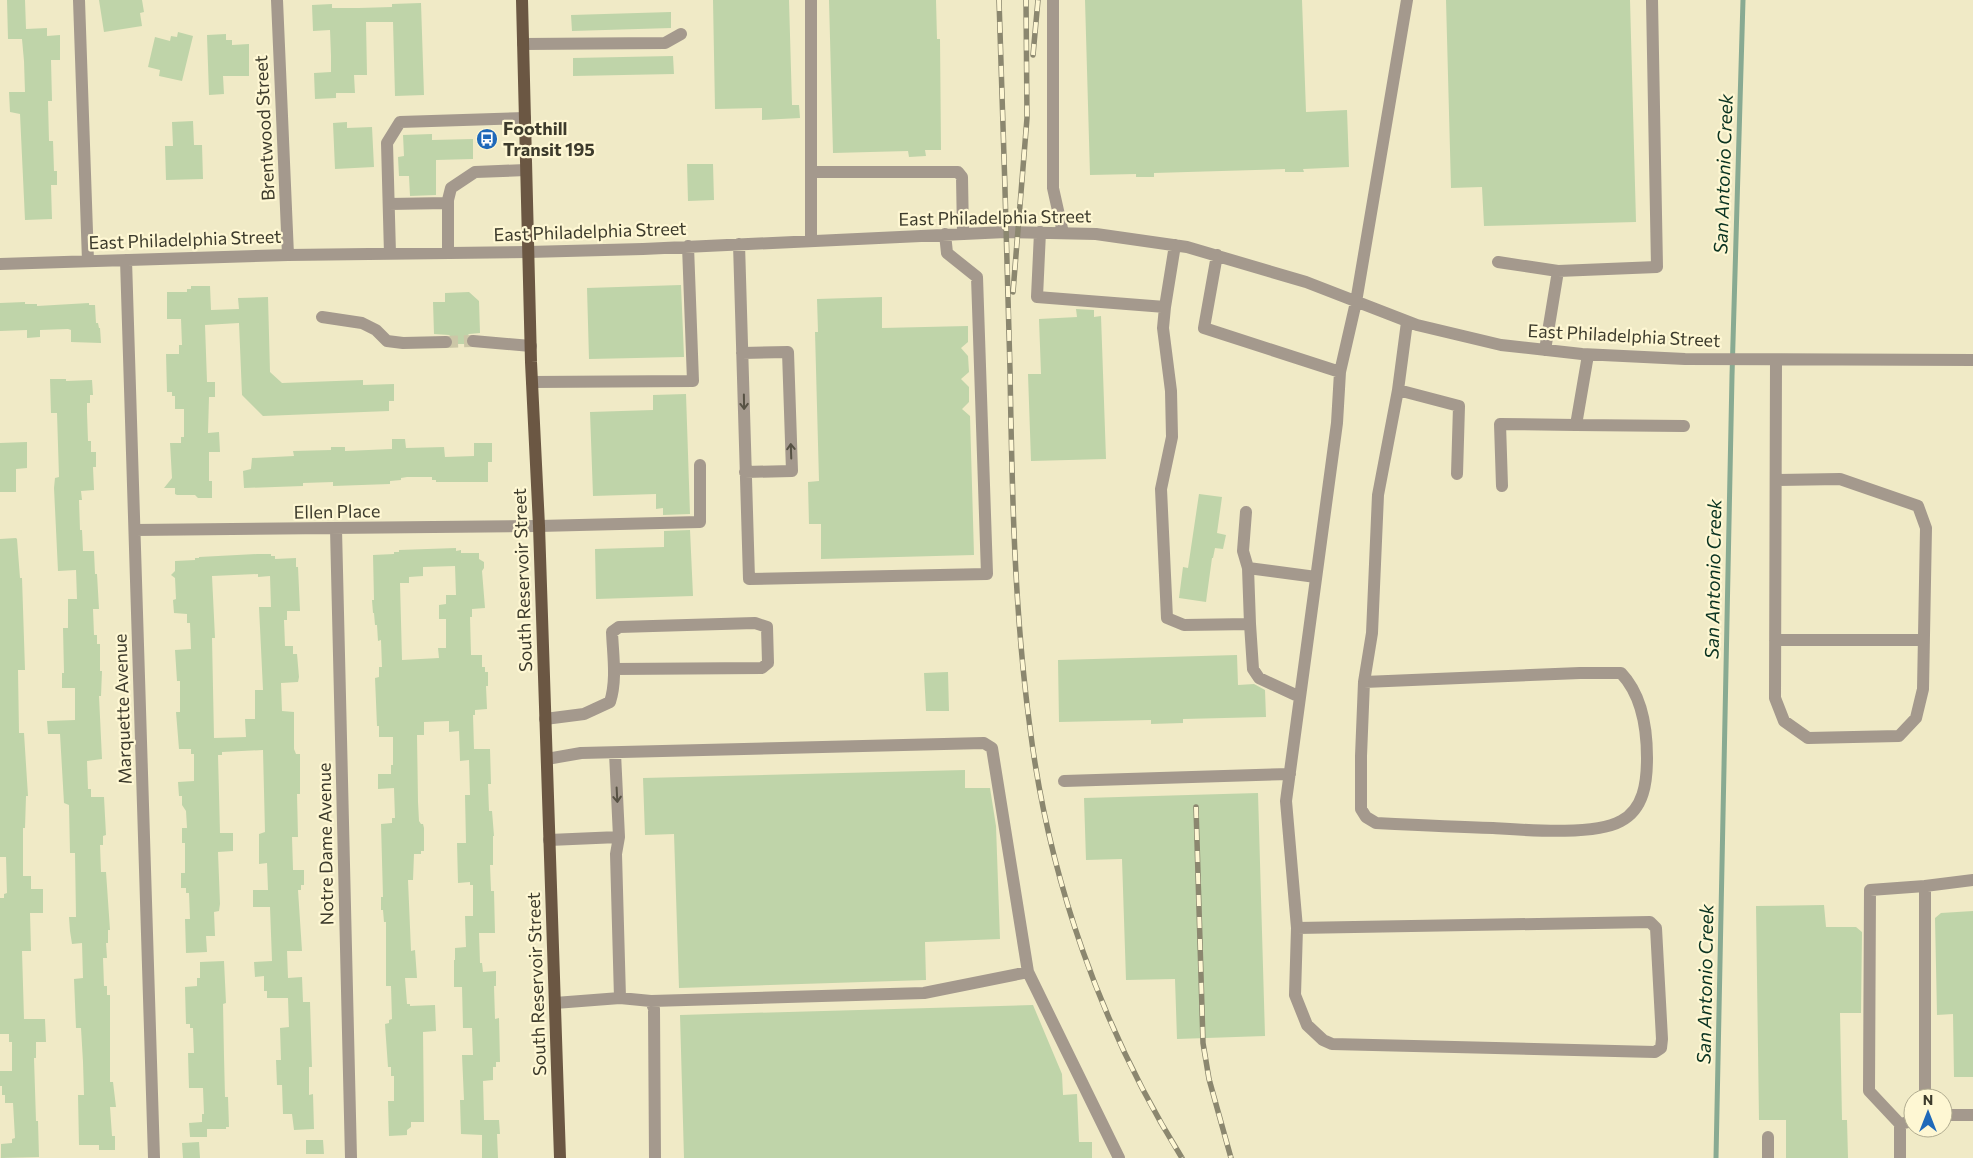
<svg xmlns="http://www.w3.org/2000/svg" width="1973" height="1158" font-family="Commissioner,sans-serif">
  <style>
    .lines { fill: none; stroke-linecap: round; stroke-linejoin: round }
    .stream { stroke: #88aa92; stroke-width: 5 }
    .building { fill: #bfd4a9; fill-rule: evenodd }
    .minor-tunnel { stroke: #ccc7a7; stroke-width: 12; stroke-dasharray: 12 6; stroke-linecap: butt }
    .minor { stroke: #a4998d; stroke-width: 12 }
    .major { stroke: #6b5743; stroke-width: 12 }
    .rail-casing { stroke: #8b876f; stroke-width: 5.5 }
    .rail { stroke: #fef7d3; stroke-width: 4; stroke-dasharray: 11; stroke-linecap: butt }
    .oneway { stroke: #575244 }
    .labels { text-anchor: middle; stroke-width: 4.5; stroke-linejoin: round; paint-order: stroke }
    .street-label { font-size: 18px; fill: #3d3b2c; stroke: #fef7d3 }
    .poi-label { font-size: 18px; font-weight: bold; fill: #3d3b2c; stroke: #fef7d3; text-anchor: start }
    .water-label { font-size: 19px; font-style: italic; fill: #0a3321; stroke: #fef7d3 }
  </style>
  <rect width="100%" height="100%" fill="#f0eac6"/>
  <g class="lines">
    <!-- stream -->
    <path class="stream" d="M1716 1158 1732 376 1743 0"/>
  </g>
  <!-- building -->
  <path class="building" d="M7 0H25L26 29 47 28V36L60 35V60H51L52 101H48L49 141H53L54 171H57V185H51L52 219 25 220 20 114 10 112 9 92H25L24 61 22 39H8Z
    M99 0H142L144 12 140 13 142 26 104 32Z
    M713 0H789L792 105H799L800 118 762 120V108L715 109Z
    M829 0H936L937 39H940L941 150H925L926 156 909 157 908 151 833 153Z
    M1085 0H1302L1306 112 1347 110 1349 167 1303 169 1304 172H1285V169L1154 173V177H1136V174L1090 175Z
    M1446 0H1630L1636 222 1484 226 1482 187 1451 188Z
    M421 3 424 95 395 96 393 22H366L367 75H354L355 93H336V98L315 99 314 73 331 72V56L330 30 313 31 312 5 332 4V8H359L392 7V4Z
    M671 12V28L572 31 571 15Z
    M178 32 193 36 182 81 159 76 160 70 148 67 155 37 170 41 171 36 177 37Z
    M226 34V40H232V45L249 44V76H223L224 94 209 95 207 35Z
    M673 56 674 74 573 76V58Z
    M193 121 194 145H202L203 179 166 180 165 146H173L172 122Z
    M347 122V128L372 127 374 167 335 169 333 123Z
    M432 134V140L473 139V159L436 160V195L410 196 409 176H399L398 157 404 156 403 135Z
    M687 164H713L714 200 688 201Z
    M681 285 684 357 589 359 587 288Z
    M191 286H210L211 310 239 309 238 298 268 297 270 372 282 383 363 380V385L394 384V401H389V411L263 416 242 395 239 323 205 325 207 382H215V397H209L208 433 219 432 220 452H209V481H212V498H198L195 495H177L175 494V488H164L172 478 170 443H181V437H184V409H175V396H172V392H167L166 354H179V345H182L181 319H167V292H187V289H191Z
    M469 292 479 301 480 333 469 334 466 337 465 344H454L453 338 449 335 434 334 433 302H445V293Z
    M882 297V328L968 326V342L961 348 968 356 969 372 961 379 969 387V402L962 409 970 416 974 555 821 559V524H809L808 482 819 481 815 332H818L817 299Z
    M25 302V304H37V306L89 303V305H95L96 323H98L99 328H100L101 343 71 342V330L68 329 40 330V337L27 338V330L0 331V303Z
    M1076 309 1094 310V317L1101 316 1106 459 1031 461 1028 374H1041L1039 319 1077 317Z
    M50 379H66V381L92 380 93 395H90V403H87V412L88 441H91V452H96V467H93L94 490 81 491 82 500H79L80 530H82L83 551H94L95 574H97L99 609H93L94 635H97V644H100V671H102L101 696H99L102 759 87 761 88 789H91V797H104L106 835 103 836V845H100L101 872H106L110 930H108V943H106L107 958H103L104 986H107V995H110V1082H113L116 1107H110L112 1136H115V1150H99V1145H79L78 1095H84L83 1062 81 1028H76L74 979 83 978 82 943 72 944 70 931 69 917H76L75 853H70L69 805 64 803 60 734H48L47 721 75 720V688H62V673H64L63 628H68V599H77L76 570 58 571 54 488 55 478 59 477 57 413H51Z
    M686 394 690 514 663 515V508L656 509V494L593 496 590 412 653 410V395Z
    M392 439H405L406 448 444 447 445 457 474 456V443H492V462H488V482H436V480H432V477H407L401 478V480L390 481V484L333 486V482L303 483V486L244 488 243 471 251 469 252 458 294 456 293 451 331 450V447H345V451L392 449Z
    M27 442V468L16 469V492H0V443Z
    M1199 494 1222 497 1217 533 1226 535 1223 549 1215 548 1213 558H1212L1206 602 1179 598 1183 567 1188 568Z
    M690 530 693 596 596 599 595 549 664 547V531Z
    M16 538 17 539 20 578H22L25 670H18L19 733H24L28 796H26L25 828H23V876H31V889H43V913H30L31 951H22L24 1019H45L46 1042H36V1058H34L36 1121H38L39 1157 1 1158V1144L12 1143V1139L15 1138 13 1103H5V1095H2V1086H0V1071H12V1042H9V1034H0V898H4V894L7 893 6 857H0V539Z
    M456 548V551L461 550V553H479V559L484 562V568L482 571 485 608 472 609V617H470L471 655H482V667H485V672H488V686H486L487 709 475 710V715H473L474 749H490L491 784H488L489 811H492L494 836H493V865H490L491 891H494L495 933H479L480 963H482L483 972 496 971V986H494L495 1019 499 1018 500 1062H496V1067H493V1080L483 1081 484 1120H499L500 1134H497L498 1158H482V1135L461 1134 460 1100H464L462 1055H473L472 1028H463L462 987H454V960H455V948L466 947 465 916H473V885H470V882L458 883 457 843H466L465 795H470L469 760 460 761 459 731 449 732V721L424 722V735H417L418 802 419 821 421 824H423L424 828V851H421V854H414L413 880H408L411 951 415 950 417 978H405L407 1004H410V1006L435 1005 436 1031 423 1032 424 1122H411V1127L407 1130V1135L389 1136 388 1101H394V1076H391V1067H388L386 1039 385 1024 389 1023V1020L392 1019 391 986H386V922H384L383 910H381V897H383L381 824 392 823V818H395L394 788 378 789V774H391V765H393V737H379V726H377L375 678 379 677V667H382L381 640 378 641 377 625H375L374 613H373L372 600H374L373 555 394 554V552H399V550ZM455 566 456 595H446V604L439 605V619H446V648H438L439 658 402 660 400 583H409V577L423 576V567Z
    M257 554H271V556H275V559L296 558V567H298L300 611H287V620H284L285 646H293V654H297L299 677 298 682 281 683 282 711 294 712V749L296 754H300V794H297L298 837H292L293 870H304V885H301V890H298L302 951H287L288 978 302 977 303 1002H310L312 1067H309V1095L313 1094 314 1129 294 1130 292 1114H283L282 1085H277L276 1060H281L280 1028 289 1027 288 998H267V991H264V976L255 977 254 962 272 961 270 907H253V890H268L267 863 259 864V834L265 832 263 750 222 752V755H218L220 833H233V851L218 852 220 904 219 911 214 912 215 936H206L207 952 186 953 185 919H190L189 893H186V888H181V873H185V843H182V828H187L186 811 182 805V796H179L178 782 194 781V754H191V749H179L176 712H180V681H177L175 650 191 649 190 623H187V614L174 613 173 600 176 599 175 578 171 575 175 571V561L195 560V558H199V557ZM258 574V577L270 576 271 607H259L263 690H255V719H245L246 737 214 738 212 638H215L212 576Z
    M1237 655 1238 685 1254 684 1265 690 1266 717 1183 719V723L1151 724V720L1059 722 1058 660Z
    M948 672 949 711H926L924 673Z
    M965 770V788H990L996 826 1000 939 925 942 926 980 679 988 674 834 645 835 643 778Z
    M1258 793 1265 1036 1177 1039 1175 979 1126 980 1122 859 1086 860 1084 798Z
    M1824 905 1826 927H1856L1862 932 1861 1013H1840L1842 1120H1847L1848 1158H1786V1120H1759L1756 906Z
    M1973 911V1077H1954L1953 1014 1937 1015 1935 918 1941 913Z
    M224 961 226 1003 223 1004 224 1056 225 1097H228L229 1127H226V1129H207V1137H190L189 1123 202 1122V1114H204L203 1088H189L188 1053H194L193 1028H190V1024H186L185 987 197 986V978H200V962Z
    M1033 1005 1062 1074 1063 1095 1077 1094 1079 1142H1092V1158H684L680 1015Z
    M306 1140H323L324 1154H306Z
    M199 1142 200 1158H183L182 1143Z"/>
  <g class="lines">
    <!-- minor-tunnel -->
    <path class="minor-tunnel" d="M446 342 473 341"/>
    <!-- minor -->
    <path class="minor" d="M79 0 88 261
      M277 0 288 255
      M1053 0V188L1063 233
      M523 44 665 43 681 34
      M811 172H958L962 177 963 234
      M389 204 448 203
      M1040 232 1037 297 1165 307 1175 245
      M811 240V0
      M739 244 749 579 987 574 977 277 947 253 945 234
      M448 253V200L451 188 475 172 526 170
      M390 254 387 143 400 122 525 118
      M1217 255 1204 328 1340 372 1337 423 1286 801 1297 928 1295 995 1307 1025 1323 1040 1332 1044 1655 1052 1661 1048 1662 1039 1656 928 1650 922 1297 928
      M126 260 154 1158
      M1498 262 1558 271
      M0 264 288 255 528 252 643 249 1006 232 1096 234 1187 247 1306 282 1417 325 1501 345 1582 354 1685 359 1973 360
      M1165 307 1163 328 1171 391 1172 437 1161 489 1167 618 1184 625 1250 624 1248 568 1243 551 1246 512
      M322 317 362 323 376 330 387 341 403 343 446 342
      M473 341 531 346
      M1545 350 1558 271 1657 267 1652 0
      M742 353 788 352 792 471 745 472
      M1340 372 1356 302 1407 0
      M532 382 693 381 688 246
      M1398 390 1459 406 1457 474
      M1576 425 1684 426
      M1776 480 1840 479 1918 506 1926 528 1923 689 1916 718 1899 736 1808 738 1784 721 1775 698 1776 360
      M1502 486 1500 424 1576 425 1588 355
      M336 529 351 1158
      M135 530 539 526 700 522V465
      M1248 568 1316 577
      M1250 624 1253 669 1259 678 1300 697
      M1775 640H1924
      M1364 682 1580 673H1621C1642 695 1647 730 1647 758 1647 782 1644 809 1621 821 1594 836 1525 830 1493 828 1454 827 1415 825 1376 823L1366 817 1361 809V756L1364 682 1372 633 1378 495 1398 390 1407 322
      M545 719 584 714 610 702C617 680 613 656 612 632L619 627 755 623 767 627 768 663 762 668 614 669
      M615 753 619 837 616 854 620 998
      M547 759 581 753 984 743 992 748 1028 972 1119 1158
      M1064 781 1290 774
      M549 840 619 837
      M1925 886 1973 880
      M651 1001 924 993 1028 972
      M555 1003 620 998 651 1001 654 1009 655 1158
      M1943 1115H1973
      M1900 1124 1869 1091 1870 890 1925 886V1098
      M1900 1124V1158
      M1900 1124 1913 1121
      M1768 1158V1137"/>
    <!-- major -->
    <path class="major" d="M522 0 531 362 539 526 560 1158"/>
    <!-- rail casing -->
    <g class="rail-casing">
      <path id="rail" d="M999 0C1003 123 1007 247 1010 370 1012 489 1014 610 1030 728 1049 879 1101 1028 1182 1158
        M1033 55 1038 0
        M1013 292 1027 118 1026 0
        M1196 807 1203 1043 1209 1079 1231 1158"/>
    </g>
    <!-- rail -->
    <use href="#rail" class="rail"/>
  </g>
  <!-- one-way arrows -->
  <defs><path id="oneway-shaft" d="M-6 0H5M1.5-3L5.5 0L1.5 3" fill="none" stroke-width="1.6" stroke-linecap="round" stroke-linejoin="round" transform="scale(1.25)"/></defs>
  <g class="oneway">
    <use href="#oneway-shaft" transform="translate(744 402) rotate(89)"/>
    <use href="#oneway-shaft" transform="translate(791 451) rotate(-92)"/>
    <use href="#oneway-shaft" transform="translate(617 795) rotate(87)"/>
  </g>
  <!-- icons -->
  <defs>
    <g id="bus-disc" transform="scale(1.125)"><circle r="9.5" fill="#1f69b9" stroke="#fef7d3"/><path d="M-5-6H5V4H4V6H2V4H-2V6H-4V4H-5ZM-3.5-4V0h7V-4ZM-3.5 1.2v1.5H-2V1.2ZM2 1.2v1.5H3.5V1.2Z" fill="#fff"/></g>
  </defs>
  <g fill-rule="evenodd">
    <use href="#bus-disc" x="487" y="139"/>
  </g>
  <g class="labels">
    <!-- street labels -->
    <g class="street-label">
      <text transform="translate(265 128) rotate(-93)" y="6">Brentwood Street</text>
      <text transform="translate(995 218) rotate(-1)" y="6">East Philadelphia Street</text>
      <text transform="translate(590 232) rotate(-2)" y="6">East Philadelphia Street</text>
      <text transform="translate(185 240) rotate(-2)" y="6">East Philadelphia Street</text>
      <text transform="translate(1624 336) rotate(3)" y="6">East Philadelphia Street</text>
      <text transform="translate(337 512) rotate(-1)" y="6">Ellen Place</text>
      <text transform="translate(523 580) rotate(-92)" y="6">South Reservoir Street</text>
      <text transform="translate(123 709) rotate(-92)" y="6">Marquette Avenue</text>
      <text transform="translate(326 844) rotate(-91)" y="6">Notre Dame Avenue</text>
      <text transform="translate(537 984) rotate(-92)" y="6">South Reservoir Street</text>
    </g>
    <!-- poi labels -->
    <g class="poi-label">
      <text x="503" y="135">Foothill<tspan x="503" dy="21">Transit 195</tspan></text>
    </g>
    <!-- water labels -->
    <g class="water-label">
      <text transform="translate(1723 174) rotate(-88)" y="7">San Antonio Creek</text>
      <text transform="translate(1713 579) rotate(-89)" y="7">San Antonio Creek</text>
      <text transform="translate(1705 984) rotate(-89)" y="7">San Antonio Creek</text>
    </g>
  </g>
  <!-- north arrow -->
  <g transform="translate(1928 1113)"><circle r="24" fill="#fef7d3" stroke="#b1ac90"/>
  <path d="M0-4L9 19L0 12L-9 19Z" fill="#1f69b9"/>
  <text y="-8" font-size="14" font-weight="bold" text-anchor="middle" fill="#3d3b2c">N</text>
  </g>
</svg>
